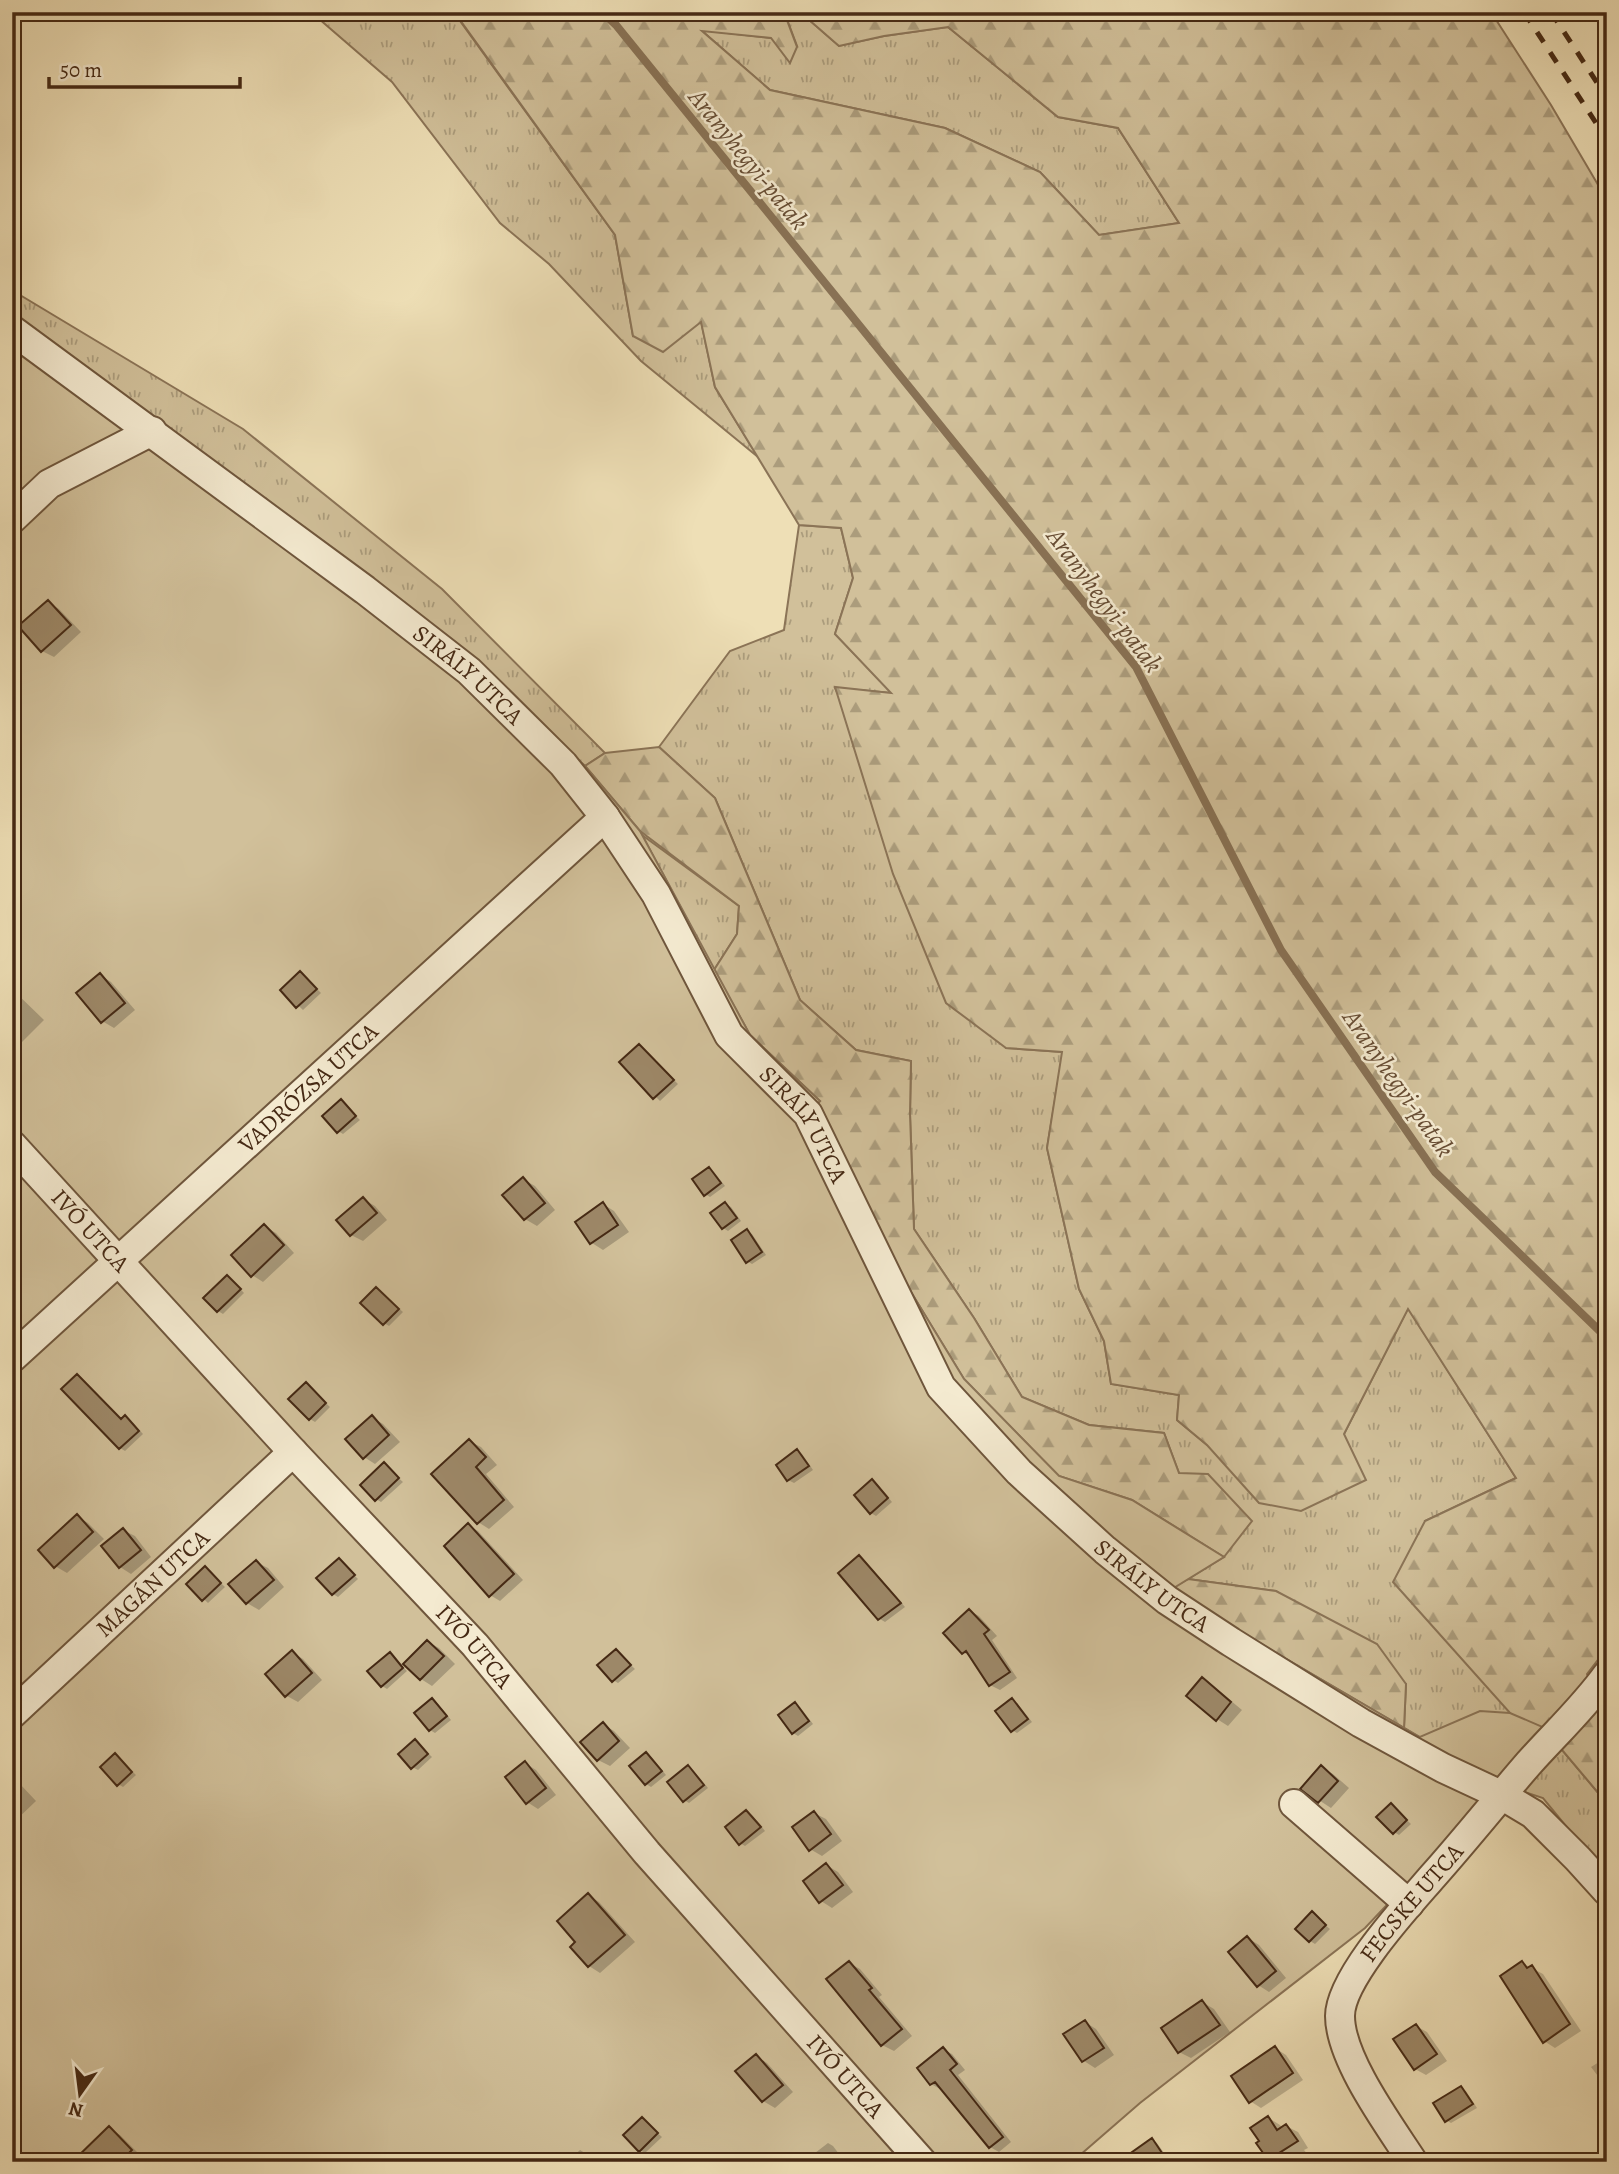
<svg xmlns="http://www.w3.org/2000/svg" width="1619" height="2174" font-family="Alegreya,serif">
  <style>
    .grass { fill: url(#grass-tufts); stroke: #8b7457; stroke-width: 2 }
    .forest { fill: url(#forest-firs); stroke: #8b7457; stroke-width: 2 }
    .garden { fill: #d1c09a; stroke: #8b7457; stroke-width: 2 }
    .shadow { fill: #0003 }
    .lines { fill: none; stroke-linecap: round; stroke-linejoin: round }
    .stream { stroke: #887154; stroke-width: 8 }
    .building { fill: #9d8868; stroke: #452914; stroke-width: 2 }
    .minor-casing { stroke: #6f563c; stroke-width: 32 }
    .minor { stroke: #f4ead0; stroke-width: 28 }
    .rail { stroke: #452914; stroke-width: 5; stroke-dasharray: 12 12; stroke-linecap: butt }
    .labels { text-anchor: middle; stroke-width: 5; stroke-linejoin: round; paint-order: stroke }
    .street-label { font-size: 24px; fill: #452914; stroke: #f4ead0 }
    .water-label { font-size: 26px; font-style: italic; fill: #674d34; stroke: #f4ead0 }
  </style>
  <defs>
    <pattern id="grass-tufts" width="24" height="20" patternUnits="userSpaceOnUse" patternTransform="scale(1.75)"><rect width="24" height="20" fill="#d1c09a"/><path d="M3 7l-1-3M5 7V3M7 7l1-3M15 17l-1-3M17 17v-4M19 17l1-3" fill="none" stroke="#ab9c7c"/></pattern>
    <pattern id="forest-firs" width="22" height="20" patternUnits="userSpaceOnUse" patternTransform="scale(1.75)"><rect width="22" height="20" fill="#d1c09a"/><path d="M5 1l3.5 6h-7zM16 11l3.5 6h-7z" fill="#ab9c7c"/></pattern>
  </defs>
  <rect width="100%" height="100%" fill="#eedfb6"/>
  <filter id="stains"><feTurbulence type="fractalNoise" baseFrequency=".00286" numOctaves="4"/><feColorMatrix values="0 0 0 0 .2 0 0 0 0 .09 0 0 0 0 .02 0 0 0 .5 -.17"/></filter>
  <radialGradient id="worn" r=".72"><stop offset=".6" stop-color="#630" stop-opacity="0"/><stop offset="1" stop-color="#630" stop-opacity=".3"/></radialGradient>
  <!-- grass -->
  <path class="grass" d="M311 12H458L455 14 615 235 633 336 701 321 715 387 758 457 641 361 549 264 500 223 392 82Z
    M800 12 839 46 884 36 948 27 1058 117 1118 128 1179 223 1099 235 1040 172 945 128 770 90 701 30 771 38 797 46 785 14Z
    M12 288 20 295 243 429 442 589 605 753 585 766 419 617 12 314Z
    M799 525 841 528 853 578 835 634 892 693 835 688 1006 1048 1063 1052 1047 1148 1079 1289 1104 1341 1111 1384 1179 1395 1177 1420 1207 1445 1344 1434 1408 1308 1516 1478 1425 1521 1531 1729 1563 1751 1600 1795 1607 1832V1876L1543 1798 1497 1783 1404 1728 1406 1684 1276 1591 1188 1579 1224 1557 1179 1473 1164 1433 1089 1425 1022 1397 974 1318 914 1229 910 1114 911 1061 856 1050 800 1000 715 798 659 747 730 651 784 630Z
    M642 835 739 906 737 934 714 970Z"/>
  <!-- forest -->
  <path class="forest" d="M458 12H533L548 20 549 12H795L785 15 797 47 790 63 771 38 702 31 770 90 945 128 1040 172 1099 235 1179 223 1118 128 1058 117 948 27 884 36 839 46 800 12H1491L1551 105 1607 200V1648L1587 1674 1607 1711V1832L1600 1795 1563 1751 1510 1713 1393 1582 1425 1521 1516 1478 1408 1309 1344 1434 1366 1480 1301 1511 1259 1503 1207 1445 1177 1420 1179 1395 1111 1384 1104 1341 1079 1289 1047 1148 1062 1052 1006 1048 946 1003 893 874 835 687 891 693 835 634 853 578 841 528 799 525 715 387 701 322 663 352 633 336 615 235 455 13Z
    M659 747 715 798 800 1000 856 1050 911 1061 910 1114 914 1229 974 1318 1022 1397 1089 1425 1164 1433 1179 1473 1208 1474 1252 1521 1224 1557 1132 1500 1059 1476 964 1379 892 1261 808 1114 820 1101 750 1035 714 970 737 934 739 906 640 831 585 766 605 753Z
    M1188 1579 1276 1591 1377 1644 1406 1684 1404 1728 1169 1590Z"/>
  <!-- garden -->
  <path class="garden" d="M12 314 419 617 585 766 640 831 750 1035 820 1101 808 1114 892 1261 964 1379 1059 1476 1132 1500 1224 1557 1169 1591 1420 1737 1480 1711 1510 1713 1552 1731 1365 1928 1140 2103 1072 2162H12Z"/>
  <!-- shadow -->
  <path class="shadow" d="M48 602 59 609 81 632 54 657 42 651Z
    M301 973 321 993 303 1010 282 990Z
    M100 975 111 982 135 1010 114 1028 102 1021Z
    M12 989 44 1020 21 1043 12 1037Z
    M639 1046 678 1084 660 1101 622 1063Z
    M341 1102 360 1120 343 1134 338 1131Z
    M709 1169 714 1172 725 1186 710 1197 705 1194Z
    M523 1179 535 1186 555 1210 537 1226 525 1219Z
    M363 1199 375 1206 387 1220 363 1241 351 1235Z
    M603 1204 614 1211 629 1232 603 1250 592 1243 577 1222Z
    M726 1204 731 1207 741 1221 728 1231 723 1228Z
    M264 1226 276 1233 294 1253 263 1282 252 1275Z
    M747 1231 752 1234 766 1255 752 1264 747 1261Z
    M232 1280 244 1293 223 1314 218 1311Z
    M376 1289 403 1312 389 1326 384 1323Z
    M82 1380 122 1420 125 1418 130 1420 143 1434 125 1451 120 1448Z
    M306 1384 330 1407 315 1422 310 1419Z
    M372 1417 383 1424 400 1442 375 1464 364 1457Z
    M469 1441 481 1447 497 1465 486 1474 514 1507 489 1529 478 1522Z
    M797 1452 802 1454 813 1470 794 1483 788 1480Z
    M384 1465 403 1482 381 1502 376 1499Z
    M872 1481 877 1484 892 1502 876 1516 871 1513Z
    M77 1516 88 1523 104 1539 67 1573 55 1566Z
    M468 1525 478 1531 523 1580 500 1601 490 1595Z
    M123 1530 135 1536 151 1557 131 1574 120 1567Z
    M859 1557 864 1560 905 1607 885 1622 880 1619 840 1574Z
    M339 1560 358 1579 338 1597 333 1594Z
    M256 1562 268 1568 284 1587 259 1610 247 1603 231 1584Z
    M205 1568 225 1587 208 1603 188 1584Z
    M970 1611 979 1616 997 1636 992 1640 1017 1678 1000 1690 990 1685 973 1658 963 1652Z
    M428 1642 439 1648 455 1664 432 1686 421 1679Z
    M616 1651 635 1669 618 1683 613 1680Z
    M292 1652 303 1659 322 1680 298 1702 287 1696Z
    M390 1654 407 1671 387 1689 382 1686Z
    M1202 1679 1213 1686 1242 1710 1228 1726 1217 1719Z
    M432 1700 437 1703 451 1720 435 1733 430 1730Z
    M1012 1700 1017 1703 1032 1722 1017 1733 1012 1730Z
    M795 1704 800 1707 813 1724 798 1736 793 1733Z
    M603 1724 614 1731 630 1748 610 1766 598 1760Z
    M415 1741 432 1757 418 1770 412 1767Z
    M646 1754 651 1757 666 1775 651 1787 646 1784Z
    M115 1755 136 1775 123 1787 118 1784Z
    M525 1763 536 1770 556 1795 538 1809 527 1802Z
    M688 1767 693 1770 708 1788 689 1803 684 1800Z
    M1321 1767 1333 1774 1349 1788 1331 1808 1302 1789Z
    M12 1780 20 1784 36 1801 12 1824Z
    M1391 1805 1411 1824 1399 1835 1394 1832Z
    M747 1812 752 1815 765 1831 745 1846 740 1843Z
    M814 1813 826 1819 842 1841 822 1856 810 1849Z
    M826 1865 838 1872 853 1892 832 1908 821 1901Z
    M588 1895 599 1902 635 1942 600 1973 589 1966Z
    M1312 1914 1330 1929 1315 1944 1310 1941Z
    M1248 1938 1259 1945 1286 1978 1269 1992 1258 1985Z
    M849 1963 860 1969 882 1995 879 1997 912 2036 894 2051 882 2045Z
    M1522 1963 1543 1974 1581 2031 1555 2048 1544 2041Z
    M1202 2002 1214 2009 1230 2032 1191 2058 1179 2052Z
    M1085 2022 1096 2029 1114 2055 1095 2068 1084 2061 1066 2034Z
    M1416 2026 1427 2032 1447 2061 1426 2075 1415 2069Z
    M1275 2048 1286 2055 1303 2080 1261 2108 1250 2101Z
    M943 2049 952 2054 965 2070 958 2075 1011 2142 999 2152 990 2147 942 2088 940 2089 931 2084Z
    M756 2056 767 2063 793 2092 775 2108 763 2101 738 2071Z
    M1607 2057V2088L1591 2067Z
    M1461 2088 1466 2091 1477 2108 1451 2123 1446 2120Z
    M1269 2118 1280 2125 1282 2128 1286 2126 1298 2132 1308 2148 1304 2150 1314 2162H1271L1259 2143Z
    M642 2119 662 2137 645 2153 640 2150Z
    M1607 2127V2146L1598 2133Z
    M109 2128 120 2135 142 2157 138 2162H76Z
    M1152 2140 1157 2143 1169 2160 1167 2162Z
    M828 2143 833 2146 845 2162H821L815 2153Z
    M580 2150 588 2155 594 2162H567Z"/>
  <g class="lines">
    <!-- stream -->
    <path class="stream" d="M602 12 616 25 1136 667 1281 950 1435 1172 1607 1338"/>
  </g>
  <!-- building -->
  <path class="building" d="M48 600 71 625 41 652 18 626Z
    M300 971 317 989 296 1008 280 990Z
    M100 973 125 1003 101 1023 76 993Z
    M639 1044 674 1080 653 1099 619 1062Z
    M341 1099 356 1116 337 1133 322 1116Z
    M709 1167 721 1183 704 1196 692 1179Z
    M523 1177 545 1203 524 1220 502 1195Z
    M363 1197 377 1213 350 1236 336 1220Z
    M603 1202 618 1225 590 1244 575 1222Z
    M725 1202 737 1218 722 1229 710 1213Z
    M264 1224 284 1245 251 1277 231 1255Z
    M747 1229 762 1252 746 1263 731 1240Z
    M227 1275 241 1289 217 1312 203 1298Z
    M376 1287 399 1309 383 1325 360 1303Z
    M77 1374 121 1419 125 1415 139 1431 119 1449 61 1389Z
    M306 1382 326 1403 309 1420 288 1399Z
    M372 1415 389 1435 363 1459 345 1439Z
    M469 1439 486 1457 476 1467 504 1500 477 1524 431 1474Z
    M797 1449 809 1466 787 1481 776 1465Z
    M384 1462 399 1478 375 1501 360 1485Z
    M872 1479 888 1498 870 1514 854 1495Z
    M77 1514 93 1532 54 1568 38 1550Z
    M468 1523 514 1574 489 1597 444 1546Z
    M123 1528 141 1550 119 1568 101 1546Z
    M859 1555 901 1603 878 1620 838 1573Z
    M339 1558 355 1575 332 1595 316 1578Z
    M256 1560 274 1580 246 1604 228 1584Z
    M205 1566 221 1583 202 1601 186 1584Z
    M969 1609 989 1630 984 1634 1010 1672 989 1686 966 1651 962 1654 943 1633Z
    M427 1640 444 1656 420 1680 403 1664Z
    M616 1649 631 1665 612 1682 597 1665Z
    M292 1650 312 1673 285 1697 265 1674Z
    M390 1652 403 1668 381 1687 367 1671Z
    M1202 1677 1231 1702 1216 1721 1186 1696Z
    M432 1698 447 1716 429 1731 414 1713Z
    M1012 1698 1028 1719 1011 1732 995 1711Z
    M795 1702 809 1721 792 1734 778 1715Z
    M603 1722 619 1741 597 1761 580 1742Z
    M415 1739 428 1754 411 1769 398 1754Z
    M646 1752 662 1771 645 1785 629 1766Z
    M115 1753 132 1772 117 1786 100 1767Z
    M525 1761 546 1788 526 1804 505 1777Z
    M688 1765 704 1785 683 1802 667 1782Z
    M1321 1765 1338 1781 1318 1803 1300 1789Z
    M1391 1803 1407 1820 1393 1834 1376 1817Z
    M746 1810 761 1827 739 1845 725 1827Z
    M814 1811 831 1834 809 1851 792 1827Z
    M826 1863 843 1885 819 1903 803 1881Z
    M588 1893 625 1935 588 1967 570 1947 575 1942 557 1921Z
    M1312 1911 1326 1925 1309 1942 1295 1929Z
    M1247 1936 1276 1971 1257 1987 1228 1952Z
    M849 1961 872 1988 869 1990 902 2029 881 2046 826 1979Z
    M1522 1961 1527 1968 1532 1965 1570 2024 1543 2043 1500 1976Z
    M1202 2000 1220 2025 1178 2053 1161 2028Z
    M1085 2020 1104 2048 1082 2062 1063 2034Z
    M1416 2024 1437 2054 1414 2070 1393 2039Z
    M1275 2046 1293 2073 1249 2103 1231 2076Z
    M943 2047 957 2064 950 2070 1003 2137 989 2148 935 2082 930 2085 917 2068Z
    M756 2054 783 2085 762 2102 735 2071Z
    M1461 2086 1473 2104 1445 2122 1433 2103Z
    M1268 2116 1277 2130 1286 2124 1298 2141 1268 2160 1256 2143 1259 2141 1250 2128Z
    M642 2117 658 2133 639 2152 623 2135Z
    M109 2126 132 2150 120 2162H72Z
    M1152 2138 1168 2162H1118Z"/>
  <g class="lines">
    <!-- minor casing -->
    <g class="minor-casing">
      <g id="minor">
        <path id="s1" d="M12 330 365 590 469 671 563 764 605 817 656 894 729 1035 808 1114 941 1387 1019 1472 1105 1550 1167 1600 1231 1642 1361 1723 1443 1768 1503 1796 1533 1814 1578 1859 1607 1891"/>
        <path d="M12 519 49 484 152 431"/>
        <path id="s2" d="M12 1145 293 1452 475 1645 647 1853 922 2162"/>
        <path id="s3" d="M12 1358 605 817"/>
        <path id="s4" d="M12 1714 293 1452"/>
        <path d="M1294 1804 1409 1904"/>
        <path id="s5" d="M1413 2162C1389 2125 1340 2059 1340 2016 1340 1978 1408 1905 1433 1876 1466 1839 1497 1800 1529 1763 1555 1734 1584 1707 1607 1675"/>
      </g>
    </g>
    <!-- minor -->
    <use href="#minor" class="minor"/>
    <!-- rail -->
    <path class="rail" d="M1524 12 1607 140
      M1551 12 1607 98"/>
  </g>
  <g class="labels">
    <!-- street labels -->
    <g class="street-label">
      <text dy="8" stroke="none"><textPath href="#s1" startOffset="572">SIRÁLY UTCA</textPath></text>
      <text dy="8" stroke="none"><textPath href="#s3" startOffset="401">VADRÓZSA UTCA</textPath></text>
      <text dy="8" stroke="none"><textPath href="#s1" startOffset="1139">SIRÁLY UTCA</textPath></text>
      <text dy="8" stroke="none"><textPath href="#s2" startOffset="116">IVÓ UTCA</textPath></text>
      <text dy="8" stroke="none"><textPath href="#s4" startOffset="192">MAGÁN UTCA</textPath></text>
      <text dy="8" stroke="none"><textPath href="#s1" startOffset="1727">SIRÁLY UTCA</textPath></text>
      <text dy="8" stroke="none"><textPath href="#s2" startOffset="682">IVÓ UTCA</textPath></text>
      <text dy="8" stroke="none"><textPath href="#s5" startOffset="301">FECSKE UTCA</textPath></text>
      <text dy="8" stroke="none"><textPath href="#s2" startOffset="1250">IVÓ UTCA</textPath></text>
    </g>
    <!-- water labels -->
    <g class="water-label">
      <text transform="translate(749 159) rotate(51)" y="9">Aranyhegyi-patak</text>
      <text transform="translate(1105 600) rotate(53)" y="9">Aranyhegyi-patak</text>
      <text transform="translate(1399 1083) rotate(55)" y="9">Aranyhegyi-patak</text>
    </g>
  </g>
  <!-- margin -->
  <rect width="1619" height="2174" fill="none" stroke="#eedfb6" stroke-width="42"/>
  <rect x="14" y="14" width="1591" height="2146" fill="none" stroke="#452914" stroke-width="3.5"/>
  <rect x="21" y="21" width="1577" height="2132" fill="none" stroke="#452914" stroke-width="2"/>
  <!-- north arrow -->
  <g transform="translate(80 2094) rotate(194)" stroke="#f4ead0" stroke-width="5" paint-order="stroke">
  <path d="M0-5L12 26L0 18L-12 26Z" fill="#452914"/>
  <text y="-10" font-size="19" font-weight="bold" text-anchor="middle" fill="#452914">N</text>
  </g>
  <!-- scale -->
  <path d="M49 77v10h191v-10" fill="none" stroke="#452914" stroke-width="3.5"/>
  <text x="60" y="77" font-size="21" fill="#452914" stroke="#f4ead0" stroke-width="5" paint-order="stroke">50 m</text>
  <rect width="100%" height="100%" filter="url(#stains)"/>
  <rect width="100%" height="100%" fill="url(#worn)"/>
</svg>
